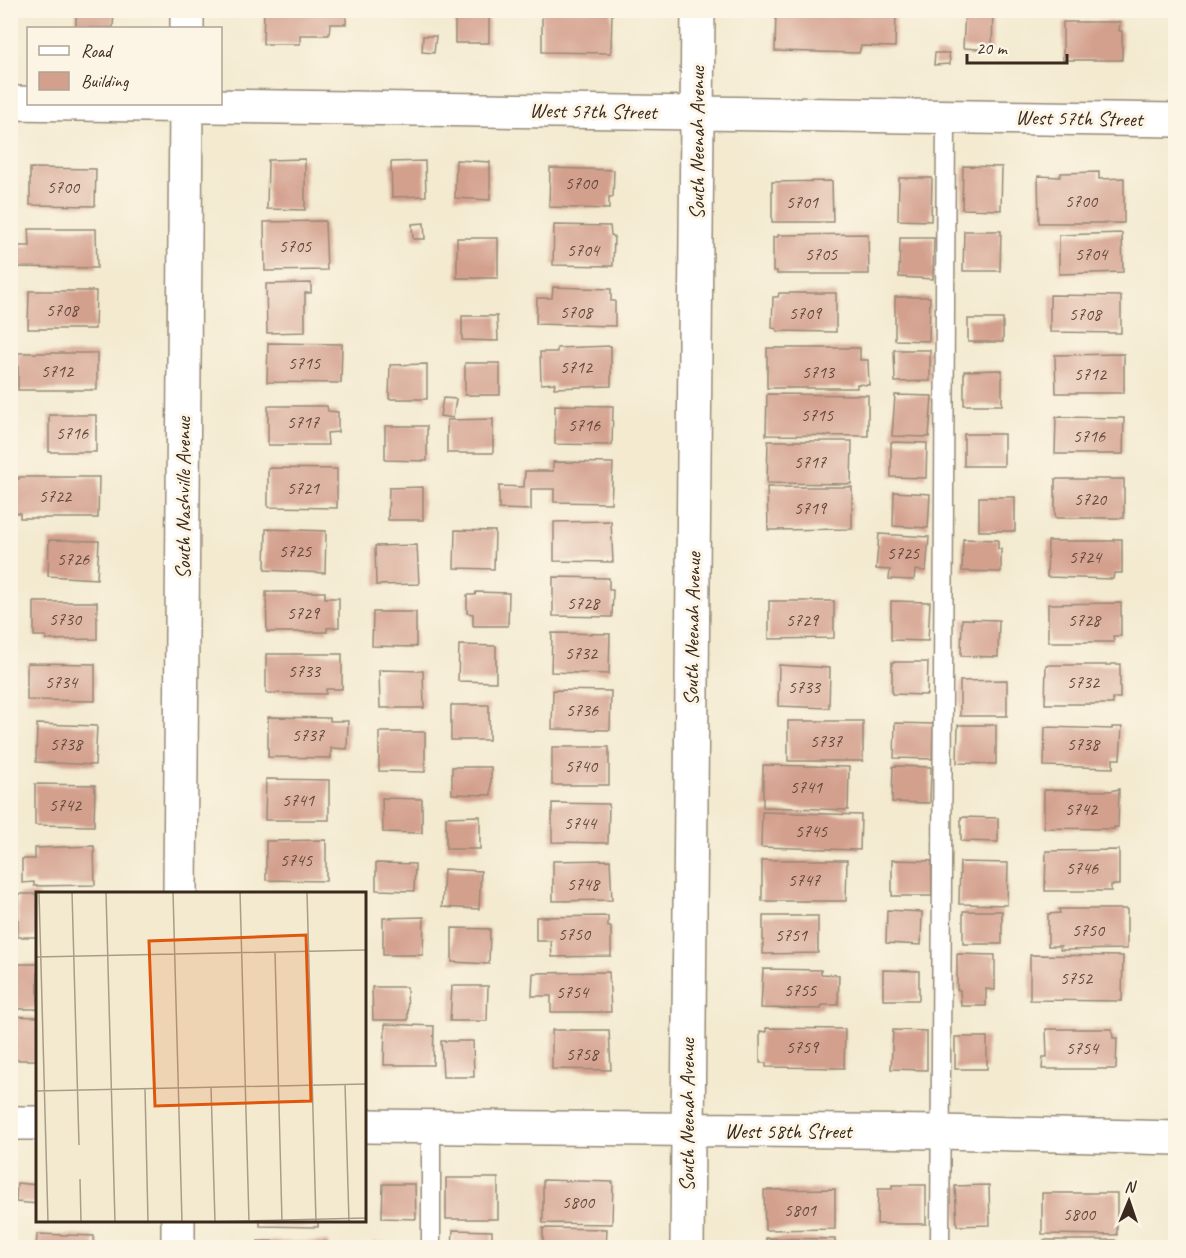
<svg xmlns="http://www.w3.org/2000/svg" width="1186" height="1258" font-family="Caveat,sans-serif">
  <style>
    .building { fill: #d4a08e }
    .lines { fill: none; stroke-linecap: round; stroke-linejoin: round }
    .lane-casing { stroke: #978a77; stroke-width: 21 }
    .street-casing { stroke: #978a77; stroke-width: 36 }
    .lane { stroke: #fff; stroke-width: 18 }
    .street { stroke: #fff; stroke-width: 33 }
    .labels { text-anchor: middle; stroke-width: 6; stroke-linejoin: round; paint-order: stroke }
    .number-label { font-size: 18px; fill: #61483a }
    .street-label { font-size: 21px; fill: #3b2a1e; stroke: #fcf5e5 }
    .inset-road { fill: none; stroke: #a99d89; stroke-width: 1.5 }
    .view { fill: #df570d; fill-opacity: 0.15; stroke: #df570d; stroke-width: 3 }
    .inset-edge { fill: none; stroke: #3b2a1e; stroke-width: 3 }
  </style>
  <rect width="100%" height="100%" fill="#fcf5e5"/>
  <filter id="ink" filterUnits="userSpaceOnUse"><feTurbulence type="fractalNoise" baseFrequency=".0167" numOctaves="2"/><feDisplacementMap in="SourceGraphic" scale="12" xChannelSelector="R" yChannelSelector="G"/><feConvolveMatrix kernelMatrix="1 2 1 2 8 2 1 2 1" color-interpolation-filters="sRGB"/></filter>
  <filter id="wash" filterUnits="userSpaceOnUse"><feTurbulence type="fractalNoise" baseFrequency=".008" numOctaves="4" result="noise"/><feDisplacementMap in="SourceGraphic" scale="24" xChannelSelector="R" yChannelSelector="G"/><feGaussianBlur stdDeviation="1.35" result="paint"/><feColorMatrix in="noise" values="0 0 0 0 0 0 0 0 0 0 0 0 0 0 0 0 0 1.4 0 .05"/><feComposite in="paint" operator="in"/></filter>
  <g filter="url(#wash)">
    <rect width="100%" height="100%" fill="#f3ead0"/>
    <g id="blocks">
      <!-- building -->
      <path class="building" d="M76 10H114L113 28H76Z
        M264 10H346V24H330L329 35H300V44H263Z
        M455 10H489V43H455Z
        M542 10H612L611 53 542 52Z
        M776 10H896L895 47 861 46 859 53 775 51Z
        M965 11 993 12 992 50 963 48Z
        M1063 22H1120L1119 31H1122V60H1063Z
        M423 36H436L434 53 422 52Z
        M935 53H949L950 64 934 65Z
        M305 159V210L267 209 268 160Z
        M456 160 490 162V200L455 198Z
        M425 161 426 196 392 197 391 162Z
        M963 166 1002 167 1001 210 962 209Z
        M30 168 96 169 95 206 30 205Z
        M550 168 614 170 613 197H609V209L549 207Z
        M1099 172V179L1124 178V223H1039L1038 176 1060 177 1061 173Z
        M899 178H932L931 221 898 220Z
        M832 181 833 222H772V182Z
        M325 221 327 270 265 271 264 222Z
        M424 223 425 239H413L412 224Z
        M554 225 610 226 611 235 614 236 613 266 553 265Z
        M29 229H96L97 268 17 267 18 246H30Z
        M964 231H1001L1000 271H963Z
        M1122 233 1123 272 1059 274V235Z
        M868 234 869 274H777V271H773V237H778V235Z
        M457 238H498V278H457Z
        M900 238H934L933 279 899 277Z
        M311 283V293H305V332L267 333 266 284Z
        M553 287 611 289V301H615V326L536 324 537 298H552Z
        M29 291H96L95 329H28Z
        M779 293H836V332L777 331V329L772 328 773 297H778Z
        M1050 295 1121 296V333L1050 332Z
        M895 297H930L929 341 895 340Z
        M462 316H497L498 341 462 340Z
        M968 319H1003V342H968Z
        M268 343 342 344 341 383 267 382Z
        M611 346V386L554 388 555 383 541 384 540 352H557V348Z
        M767 348H860V360H868L869 385 857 384V388H767Z
        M894 350H930V381L895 382Z
        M18 353H97V390H18Z
        M1124 354V393H1056L1055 355Z
        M465 363H500V395H465Z
        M427 364V399H389L390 365Z
        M1002 370V405H964V371Z
        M767 394 868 395V436L766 435Z
        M895 395 932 396 929 437 892 436Z
        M443 398 456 399 453 418 440 416Z
        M555 405 613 406 612 445 555 444Z
        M268 406H327L328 411 338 412V432L327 433 328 445H268Z
        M49 415H96V452H49Z
        M1056 417 1124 418 1123 454H1055Z
        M493 419V453H447V420Z
        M385 426H427V461L385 460Z
        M964 434H1004V466H964Z
        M768 441H852L851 484 767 483Z
        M891 442 927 443 926 478 891 477Z
        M553 462 613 463 611 503 554 502V489H531V510L499 509V486L524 487 525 471H553Z
        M268 468 337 469V508L268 507Z
        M19 477H99L98 518H20V513H10V479H19Z
        M1055 479H1124V518H1055Z
        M423 487V520H388L389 488Z
        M767 487H852V529L768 530Z
        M894 492 930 494 928 528 893 526Z
        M979 497H1015V531H979Z
        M611 521 613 562 554 561V522Z
        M266 529 326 531 325 573 265 570Z
        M455 530 495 531 494 569 454 568Z
        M879 534 929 537 926 571 915 570 914 580 889 579 890 570 876 569Z
        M963 539 998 540V549H1001V572L962 571Z
        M1114 539H1122V573H1114L1113 579 1047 577 1048 541H1114Z
        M49 540 99 541 97 579 48 576Z
        M417 545 419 584 376 585 375 546Z
        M553 577 609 578V590H613L612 617 553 616Z
        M266 592H325V598H339V627L327 628V632H267Z
        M476 592 509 593 508 626H473V614L467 613V595H475Z
        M769 601H834V638L769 639Z
        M891 601 930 602 928 641 891 640Z
        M34 602H97V639L46 640V636H34Z
        M1121 603V636H1113L1114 642H1048V604Z
        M373 612H416V647L372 646Z
        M962 619 999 620 998 657 961 656Z
        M552 633 610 634 609 674 551 672Z
        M459 645 496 646V682L458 681Z
        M266 654H342V689H326V694L266 693Z
        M892 662H928L927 695 892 694Z
        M27 663 95 664V701L27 700Z
        M1111 664H1120V698H1113V704H1045L1046 665H1111Z
        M779 665 830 668 829 708 778 706Z
        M379 670 423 671 424 708H380Z
        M1007 680V716H960V681Z
        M553 690 611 691 610 730 552 729Z
        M451 705H489V740H451Z
        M268 717 330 718V721H348L347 749 331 748V758L268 757Z
        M788 721H863V761H788Z
        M895 723 933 724 932 759 894 758Z
        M37 724 97 726 95 765 36 762Z
        M958 725H996V764L957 763Z
        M1045 727 1112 729V727H1122L1120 759H1113V768L1044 766Z
        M379 732H425V772L379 771Z
        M552 747H609V785H552Z
        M763 765 849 767 848 810 763 807Z
        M893 766 931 767 930 803 892 802Z
        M452 767H491V795L452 794Z
        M266 779 329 780V820H265Z
        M35 784 95 785 94 826 35 825Z
        M1119 789 1118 827H1114V829L1044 828V790L1110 791Z
        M382 798 422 799V833L383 832Z
        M552 803 609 804 608 843 552 842Z
        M762 812 861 815 860 850 761 847Z
        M480 816V849H446V817Z
        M961 817 998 818V842L961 841Z
        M326 840V881L266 880V841Z
        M94 846 95 885 34 886V882L22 883V859H35V848Z
        M1119 850V885H1111V891H1045L1046 851Z
        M610 860 612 900 553 901V861Z
        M762 860H847L846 901H762Z
        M892 860 932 861V896H892Z
        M960 862 1008 863 1007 905 959 904Z
        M376 863 415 864 414 891 376 890Z
        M444 869 481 871 479 909 442 907Z
        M18 894H38V937H18Z
        M1059 909H1127V949L1060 950 1061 946H1048V914L1060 913Z
        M887 910 922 912 921 945 886 943Z
        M963 911H1002V944H963Z
        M608 916V927H611V956L552 957 551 941H536V917Z
        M763 916H818V953L763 954Z
        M424 917 423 955H383V918Z
        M452 928 490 929 489 964 452 962Z
        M957 954 995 955V990L986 989V1006H961L960 990H957Z
        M1030 955 1123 956 1122 1001 1030 1000Z
        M15 964H38V1009H14Z
        M763 969 821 970V974L839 975 838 1005H822L821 1009 761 1008Z
        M883 970 919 971V1000H883Z
        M609 972 611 1012H551V996H532L533 973Z
        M452 986H488L487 1021H450Z
        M372 987H407L408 1020H373Z
        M10 1016 38 1017V1060H10Z
        M385 1024 434 1026 433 1065H384Z
        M766 1028 845 1029 844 1068 766 1067V1063H760V1031L766 1032Z
        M1046 1029H1112L1113 1038H1117L1116 1069H1042L1043 1057H1047Z
        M552 1030H609L611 1070 552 1069Z
        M893 1030 927 1031V1070L891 1069Z
        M955 1037H987V1069H955Z
        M441 1041H473L474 1077H443Z
        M446 1178H498V1219H446Z
        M543 1180 613 1182 612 1224 543 1223Z
        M17 1183 38 1185V1204L16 1202Z
        M383 1184H415L416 1219 382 1218Z
        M892 1185H926V1224H877L878 1189H892Z
        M989 1185 990 1225 957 1226 955 1186Z
        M835 1189V1229L765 1230 764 1190Z
        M1042 1193H1117V1235L1042 1234Z
        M260 1220H318V1227L260 1226Z
        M543 1228 607 1229 606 1248H543Z
        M453 1230 492 1231V1248H452Z
        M37 1234 94 1236V1248H36Z
        M766 1238 835 1239V1248H766Z
        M1044 1240H1115V1248H1044Z
        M258 1241 328 1242V1248H258Z
        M373 1242 411 1244V1248H372Z
        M961 1245H991V1248H961Z"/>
    </g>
  </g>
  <g filter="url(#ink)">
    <use href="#blocks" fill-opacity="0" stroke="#978a77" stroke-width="1.5"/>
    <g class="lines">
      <!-- lane casing -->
      <g class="lane-casing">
        <path id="lane" d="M431 1248V1127
          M940 1248 946 116"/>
      </g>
      <!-- street casing -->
      <g class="street-casing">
        <path id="street" d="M187 28V10
          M10 103 1176 120
          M180 894 186 104
          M10 1123H38
          M364 1126 941 1132 1176 1138
          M178 1248V1220
          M687 1248 698 10"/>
      </g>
      <!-- lane -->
      <use href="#lane" class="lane"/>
      <!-- street -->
      <use href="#street" class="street"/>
    </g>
  </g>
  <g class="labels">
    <!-- number labels -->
    <g class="number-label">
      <text x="581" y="189">5700</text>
      <text x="63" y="193">5700</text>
      <text x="1081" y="207">5700</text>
      <text x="802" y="208">5701</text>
      <text x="295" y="252">5705</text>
      <text x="583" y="256">5704</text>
      <text x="821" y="260">5705</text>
      <text x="1091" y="260">5704</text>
      <text x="62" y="316">5708</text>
      <text x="576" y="318">5708</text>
      <text x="805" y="319">5709</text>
      <text x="1085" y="320">5708</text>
      <text x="304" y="369">5715</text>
      <text x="576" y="373">5712</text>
      <text x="57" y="377">5712</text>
      <text x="818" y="378">5713</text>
      <text x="1090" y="380">5712</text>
      <text x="817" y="421">5715</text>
      <text x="303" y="428">5717</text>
      <text x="584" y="431">5716</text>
      <text x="72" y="439">5716</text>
      <text x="1089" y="442">5716</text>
      <text x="810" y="468">5717</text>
      <text x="303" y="494">5721</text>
      <text x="55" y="502">5722</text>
      <text x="1090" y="505">5720</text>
      <text x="810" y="514">5719</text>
      <text x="295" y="557">5725</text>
      <text x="903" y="559">5725</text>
      <text x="1085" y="563">5724</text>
      <text x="73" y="565">5726</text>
      <text x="583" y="609">5728</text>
      <text x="303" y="619">5729</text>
      <text x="65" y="625">5730</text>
      <text x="802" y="626">5729</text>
      <text x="1084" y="626">5728</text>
      <text x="581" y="659">5732</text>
      <text x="304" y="677">5733</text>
      <text x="61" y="688">5734</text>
      <text x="1083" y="688">5732</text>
      <text x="804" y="693">5733</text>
      <text x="582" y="716">5736</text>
      <text x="308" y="741">5737</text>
      <text x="826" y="747">5737</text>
      <text x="66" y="750">5738</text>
      <text x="1083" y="750">5738</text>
      <text x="581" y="772">5740</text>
      <text x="806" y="793">5741</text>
      <text x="298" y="806">5741</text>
      <text x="65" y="811">5742</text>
      <text x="1081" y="815">5742</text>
      <text x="580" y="829">5744</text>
      <text x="811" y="837">5745</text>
      <text x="296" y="866">5745</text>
      <text x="1082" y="874">5746</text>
      <text x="804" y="886">5747</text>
      <text x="583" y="890">5748</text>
      <text x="1088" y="936">5750</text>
      <text x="574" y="940">5750</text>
      <text x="791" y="941">5751</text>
      <text x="1076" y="984">5752</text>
      <text x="800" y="996">5755</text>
      <text x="572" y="998">5754</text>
      <text x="802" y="1053">5759</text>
      <text x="1082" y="1054">5754</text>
      <text x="582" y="1060">5758</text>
      <text x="578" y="1208">5800</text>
      <text x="800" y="1216">5801</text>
      <text x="1079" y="1220">5800</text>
    </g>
    <!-- street labels -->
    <g class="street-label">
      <text transform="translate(593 111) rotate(1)" y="7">West 57th Street</text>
      <text transform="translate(1079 118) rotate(1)" y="7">West 57th Street</text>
      <text transform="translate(697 143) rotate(-90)" y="7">South Neenah Avenue</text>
      <text transform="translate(183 498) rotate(-90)" y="7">South Nashville Avenue</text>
      <text transform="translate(692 629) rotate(-89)" y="7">South Neenah Avenue</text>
      <text transform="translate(687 1115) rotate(-90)" y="7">South Neenah Avenue</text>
      <text x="788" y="1138">West 58th Street</text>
    </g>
  </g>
  <!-- overview -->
  <g transform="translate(36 892)">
    <rect width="330" height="330" fill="#f3ead0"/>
    <path class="inset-road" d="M3 0 12 330M36 0 43 253M70 0 79 330M137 0 146 330M204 0 213 330M271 0 280 330M239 60 246 330M0 65 330 58M309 192 313 330M175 195 179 330M109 197 112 330M0 199 330 192M44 287 45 330M173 330 330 326"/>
    <path class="view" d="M270 43 275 209 119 214 113 49Z"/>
    <rect width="330" height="330" class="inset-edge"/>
  </g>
  <!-- margin -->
  <rect width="1186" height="1258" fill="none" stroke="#fcf5e5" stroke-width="36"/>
  <!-- legend -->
  <rect x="27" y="27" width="195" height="78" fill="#fcf5e5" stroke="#afa495" stroke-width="1.5"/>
  <rect x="39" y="46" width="30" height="9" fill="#ffffff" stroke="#afa495" stroke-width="1.5"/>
  <text x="81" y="57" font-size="18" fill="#3b2a1e">Road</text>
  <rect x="39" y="72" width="30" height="18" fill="#d4a08e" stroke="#afa495" stroke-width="1.5"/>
  <text x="81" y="87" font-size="18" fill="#3b2a1e">Building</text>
  <!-- north arrow -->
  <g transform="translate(1129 1201) rotate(2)" stroke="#fcf5e5" stroke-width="4.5" paint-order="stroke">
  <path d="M0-4.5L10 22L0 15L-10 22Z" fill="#3b2a1e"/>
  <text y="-9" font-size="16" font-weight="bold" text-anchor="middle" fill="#3b2a1e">N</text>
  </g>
  <!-- scale -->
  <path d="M967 54v9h100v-9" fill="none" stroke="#3b2a1e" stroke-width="3"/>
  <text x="976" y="54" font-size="18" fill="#3b2a1e" stroke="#fcf5e5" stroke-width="4.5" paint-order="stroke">20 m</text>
</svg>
